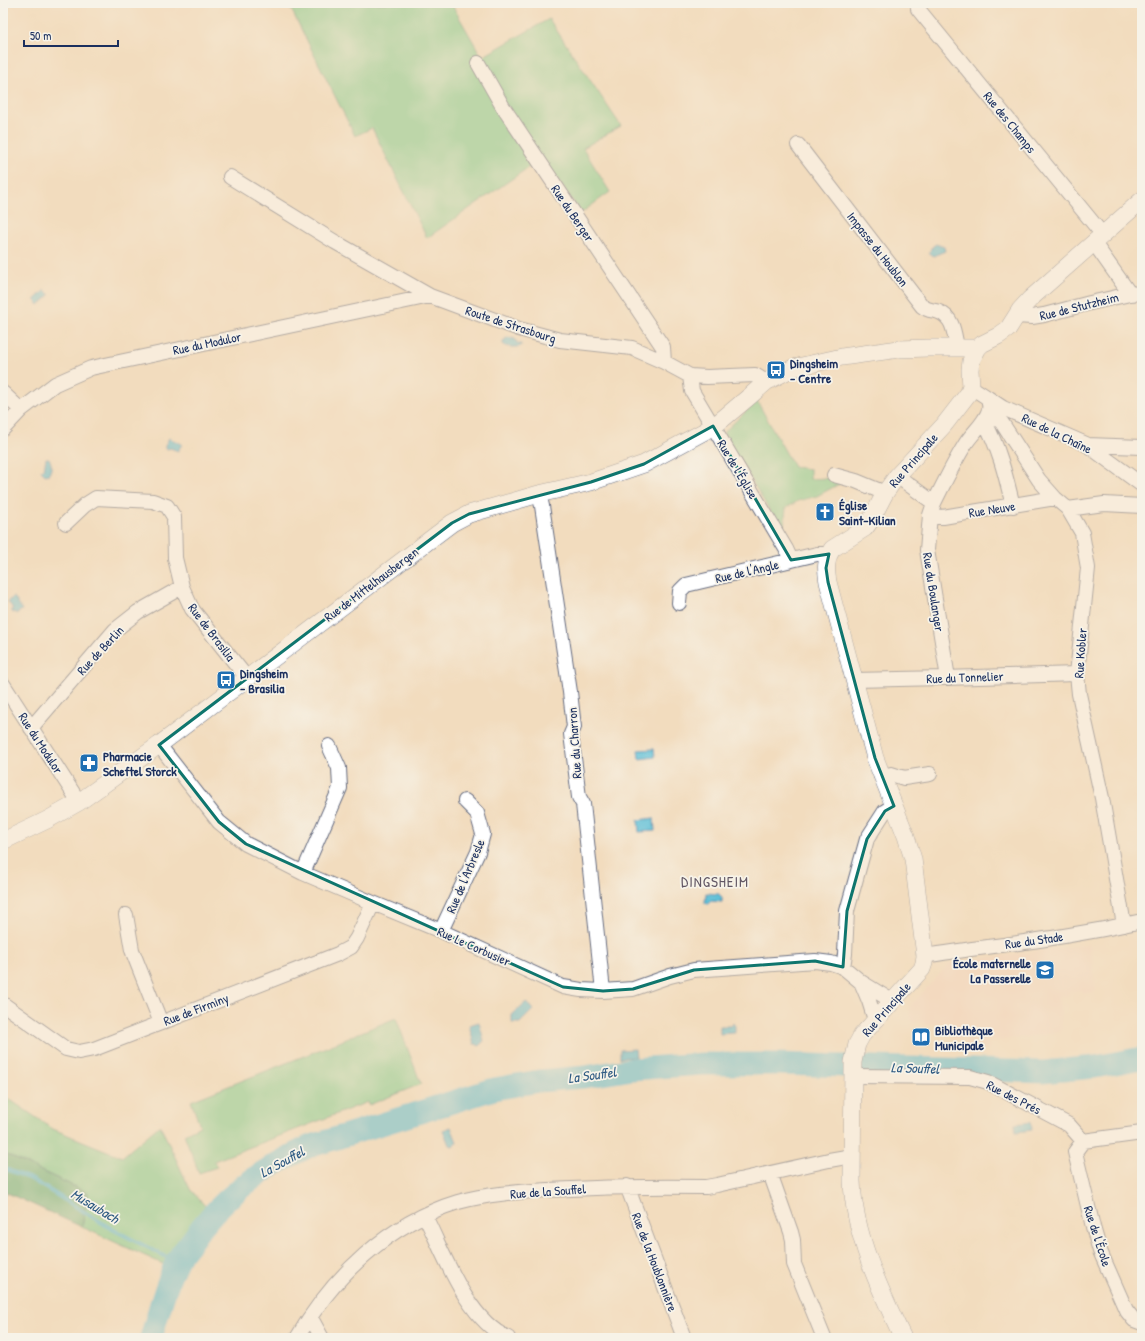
<svg xmlns="http://www.w3.org/2000/svg" width="1145" height="1341" font-family="'Patrick Hand',sans-serif">
  <style>
    .built { fill: #f3d4bf }
    .green { fill: #7bce90; stroke: #4b7e77 }
    .forest { fill: #64b17a; stroke: #40706c }
    .water { fill: #57bcd5; stroke: #39769a }
    .lines { fill: none; stroke-linecap: round; stroke-linejoin: round }
    .stream { stroke: #57bcd5; stroke-width: 4 }
    .river { stroke: #57bcd5; stroke-width: 23 }
    .minor-casing { stroke: #666c80; stroke-width: 16 }
    .tertiary-casing { stroke: #666c80; stroke-width: 18 }
    .minor { stroke: #fff; stroke-width: 14 }
    .tertiary { stroke: #fff; stroke-width: 17 }
    .marked { fill: none; stroke: #0f766e; stroke-width: 3; stroke-linejoin: round }
    .labels { text-anchor: middle; stroke-width: 3.5; stroke-linejoin: round; paint-order: stroke }
    .street-label { font-size: 13px; fill: #1b2f5e; stroke: #f7f3e8 }
    .poi-label { font-size: 13px; font-weight: bold; fill: #1b2f5e; stroke: #f7f3e8; text-anchor: start }
    .water-label { font-size: 14px; font-style: italic; fill: #2d5982; stroke: #f7f3e8 }
    .quarter-label { font-size: 15px; letter-spacing: 1px; fill: #625764; stroke: #f7f3e8 }
  </style>
  <rect width="100%" height="100%" fill="#f7f3e8"/>
  <filter id="ink" filterUnits="userSpaceOnUse"><feTurbulence type="fractalNoise" baseFrequency=".025" numOctaves="2"/><feDisplacementMap in="SourceGraphic" scale="8" xChannelSelector="R" yChannelSelector="G"/><feConvolveMatrix kernelMatrix="1 2 1 2 8 2 1 2 1" color-interpolation-filters="sRGB"/></filter>
  <filter id="wash" filterUnits="userSpaceOnUse"><feTurbulence type="fractalNoise" baseFrequency=".012" numOctaves="4" result="noise"/><feDisplacementMap in="SourceGraphic" scale="16" xChannelSelector="R" yChannelSelector="G"/><feGaussianBlur stdDeviation="0.9" result="paint"/><feColorMatrix in="noise" values="0 0 0 0 0 0 0 0 0 0 0 0 0 0 0 0 0 1.4 0 .05"/><feComposite in="paint" operator="in"/></filter>
  <g filter="url(#wash)">
    <rect width="100%" height="100%" fill="#f2dcbe"/>
    <!-- built -->
    <path class="built" d="M1090 944 1096 992 1082 994 1081 990 1069 992 1070 995 1059 997 1062 1032 988 1042 989 1049 967 1052 965 1038 952 1039 949 1022 925 1025 924 1022 920 1021 912 1022 909 1007 950 963Z"/>
    <!-- green -->
    <path class="green" d="M288 3H451L482 57 549 19 621 126 583 148 610 192 581 213 542 158 427 238 372 128 355 136Z
      M757 401 794 467 810 469V479L828 478 841 483 817 496 798 501 786 508 783 533 723 433Z
      M396 1018 421 1084 369 1105 368 1102 214 1161 217 1167 199 1173 184 1134 200 1126 191 1101 344 1040V1039Z
      M3 1095 53 1129 122 1157 160 1125 190 1189 207 1208 165 1265 82 1227 88 1193 3 1153Z"/>
    <!-- forest -->
    <path class="forest" d="M3 1153 88 1193 82 1227 3 1191Z"/>
    <!-- water -->
    <path class="water" d="M936 244 944 247 945 251 938 254 935 256 930 255 929 253 933 246Z
      M45 290 50 295 39 305 34 300Z
      M508 337 515 339 518 344H521V346C518 348 508 347 505 346L503 344V341Z
      M169 438 182 444 178 451 170 448 168 449 165 448V445Z
      M46 458H49C52 464 52 468 49 474L45 475 42 472 41 470 44 469Z
      M14 597 22 610 16 614 15 612 13 613 11 610 13 609 8 601Z
      M654 749 655 757 639 759 638 750Z
      M654 818 655 831 639 832 638 820Z
      M706 893 719 894 722 897V902L710 901 708 904 705 903Z
      M526 1002 533 1010 520 1023H512V1015Z
      M479 1022 484 1041 479 1046 476 1044H474L469 1025Z
      M733 1023 735 1026V1033L720 1034V1026H730Z
      M635 1049 636 1057 620 1058V1050Z
      M1031 1122 1032 1130 1016 1132 1015 1124Z
      M451 1127 457 1142 453 1146 449 1145 443 1130Z"/>
    <g class="lines">
      <!-- stream -->
      <path class="stream" d="M3 1168 31 1179 112 1229 176 1262"/>
      <!-- river -->
      <path class="river" d="M151 1338C158 1314 165 1286 176 1263 179 1256 185 1249 190 1243 220 1198 260 1170 308 1147L494 1089 539 1081 584 1077 633 1069 702 1064H779L1043 1072 1095 1067 1142 1058"/>
    </g>
  </g>
  <g filter="url(#ink)">
    <g class="lines">
      <!-- minor casing -->
      <g class="minor-casing">
        <path id="minor" d="M918 9 1103 235
          M478 63 503 107 663 347 664 362
          M798 145 922 306C928 311 933 310 939 312 954 318 954 334 957 347
          M230 177 335 242 430 296 519 329 560 340 632 348 664 362 690 376 707 377 755 375 766 382
          M1094 243 1130 294
          M1016 316 1032 317 1044 315 1090 303 1130 294 1142 293
          M690 376 692 391 786 549 791 560
          M3 393 21 410
          M988 398 1003 408 1086 444 1142 485
          M989 410 1002 423 1039 480 1055 498 1068 509 1082 533 1088 568 1077 674 1079 694 1102 798 1124 925
          M984 421C999 447 1006 477 1013 506
          M3 429 21 410 55 384 91 368 430 296
          M1087 445 1142 447
          M834 475 856 481 885 493
          M897 476 934 503C944 483 954 462 966 443 973 432 985 423 989 410 990 406 989 402 988 398L971 387
          M539 494 542 506 570 692 574 727 571 734 579 797 583 804 603 991
          M934 503 930 515 927 550 948 678H944
          M1068 509 1104 504 1142 506
          M930 515 943 517 1055 498
          M66 523 85 505 96 498 153 501 167 506 174 517 175 558 182 587 192 609 247 678
          M679 603 680 591 686 585 817 554H829
          M854 680 944 678 1077 674
          M3 684 79 802
          M31 728 115 630 138 612 182 587
          M159 745 219 822 246 844 303 873 373 903 441 931 563 987 581 990 603 991 633 989 670 976 694 970 815 961 831 963 843 967
          M881 776 891 774 904 778 930 774
          M303 873 340 788 339 768 329 746
          M126 915 132 950 161 1023
          M441 931 478 852 483 834 477 813 465 801
          M925 956C972 948 1018 944 1064 936 1090 932 1116 927 1142 921
          M861 982 843 967 845 954 847 911 867 839 885 811 894 806
          M3 1004 66 1049 79 1052 94 1049 338 954 351 947 357 938 373 903
          M875 1020 869 1001 861 982 892 1001
          M852 1076 970 1077 988 1082 1069 1125 1083 1141 1142 1133
          M1083 1141 1075 1152 1093 1227 1100 1251 1126 1310 1134 1320 1142 1323
          M770 1173 791 1232 793 1240 794 1264 824 1338
          M627 1186 684 1338
          M425 1216C444 1254 467 1320 508 1338
          M311 1318 322 1338
          M297 1338C333 1276 389 1223 458 1202 487 1194 518 1192 548 1190 601 1187 653 1186 706 1187L717 1185 829 1160 852 1156"/>
      </g>
      <!-- tertiary casing -->
      <g class="tertiary-casing">
        <path id="tertiary" d="M3 841 47 820 79 802 159 745 452 523 469 514 539 494 591 482 644 464 705 431 719 422 750 396 766 382 793 368 842 357 899 349 928 348H978
          M903 1338C880 1290 854 1235 852 1181L853 1062 857 1044 862 1035 922 969 924 963 925 956 913 859 906 836 875 758 828 582C826 570 825 560 832 549L865 528 871 520 885 493 897 476 944 425 968 394 971 387 970 370 971 361 978 348 982 344 998 336 1008 329 1020 310 1030 299 1142 200"/>
      </g>
      <!-- minor -->
      <use href="#minor" class="minor"/>
      <!-- tertiary -->
      <use href="#tertiary" class="tertiary"/>
    </g>
  </g>
  <!-- marked area -->
  <path d="M0 0H1145V1341H0ZM713 426 791 560 829 554 826 568 828 582 875 758 894 806 885 811 867 839 847 911 843 967 815 961 694 970 633 989 603 991 563 987 246 844 219 822 159 745 452 523 469 514 591 482 644 464Z" fill="#f2dcbe" fill-opacity=".55" fill-rule="evenodd"/>
  <path class="marked" d="M713 426 791 560 829 554 826 568 828 582 875 758 894 806 885 811 867 839 847 911 843 967 815 961 694 970 633 989 603 991 563 987 246 844 219 822 159 745 452 523 469 514 591 482 644 464Z"/>
  <!-- icons -->
  <defs>
    <g id="bus-square" transform="scale(1)"><rect x="-9" y="-9" width="18" height="18" rx="4" fill="#1f6fb2" stroke="#f7f3e8"/><path d="M-5-6H5V4H4V6H2V4H-2V6H-4V4H-5ZM-3.5-4V0h7V-4ZM-3.5 1.2v1.5H-2V1.2ZM2 1.2v1.5H3.5V1.2Z" fill="#fff"/></g>
    <g id="church-square" transform="scale(1)"><rect x="-9" y="-9" width="18" height="18" rx="4" fill="#1f6fb2" stroke="#f7f3e8"/><path d="M-1.2-6h2.4v3.5h3.3v2.4h-3.3V6h-2.4V-.1h-3.3v-2.4h3.3Z" fill="#fff"/></g>
    <g id="pharmacy-square" transform="scale(1)"><rect x="-9" y="-9" width="18" height="18" rx="4" fill="#1f6fb2" stroke="#f7f3e8"/><path d="M-2-6h4v4h4v4h-4v4h-4v-4h-4v-4h4Z" fill="#fff"/></g>
    <g id="school-square" transform="scale(1)"><rect x="-9" y="-9" width="18" height="18" rx="4" fill="#1f6fb2" stroke="#f7f3e8"/><path d="M0-5L7-2L0 1L-7-2ZM-4 1L0 2.5L4 1V4Q0 6-4 4Z" fill="#fff"/></g>
    <g id="library-square" transform="scale(1)"><rect x="-9" y="-9" width="18" height="18" rx="4" fill="#1f6fb2" stroke="#f7f3e8"/><path d="M-6-4Q-3-5.5-.7-3.5V5Q-3 3-6 4ZM6-4Q3-5.5 .7-3.5V5Q3 3 6 4Z" fill="#fff"/></g>
  </defs>
  <g fill-rule="evenodd">
    <use href="#bus-square" x="776" y="370"/>
    <use href="#church-square" x="825" y="512"/>
    <use href="#bus-square" x="226" y="680"/>
    <use href="#pharmacy-square" x="89" y="763"/>
    <use href="#school-square" x="1045" y="970"/>
    <use href="#library-square" x="921" y="1037"/>
  </g>
  <g class="labels">
    <!-- street labels -->
    <g class="street-label">
      <text transform="translate(1010 122) rotate(51)" y="5">Rue des Champs</text>
      <text transform="translate(573 213) rotate(56)" y="5">Rue du Berger</text>
      <text transform="translate(878 249) rotate(52)" y="5">Impasse du Houblon</text>
      <text transform="translate(1079 306) rotate(-14)" y="5">Rue de Stutzheim</text>
      <text transform="translate(511 324) rotate(18)" y="5">Route de Strasbourg</text>
      <text transform="translate(207 343) rotate(-12)" y="5">Rue du Modulor</text>
      <text transform="translate(1057 433) rotate(26)" y="5">Rue de la Chaîne</text>
      <text transform="translate(913 460) rotate(-49)" y="5">Rue Principale</text>
      <text transform="translate(738 469) rotate(59)" y="5">Rue de l'Église</text>
      <text transform="translate(992 509) rotate(-9)" y="5">Rue Neuve</text>
      <text transform="translate(747 571) rotate(-13)" y="5">Rue de l'Angle</text>
      <text transform="translate(371 584) rotate(-37)" y="5">Rue de Mittelhausbergen</text>
      <text transform="translate(934 592) rotate(81)" y="5">Rue du Boulanger</text>
      <text transform="translate(212 632) rotate(53)" y="5">Rue de Brasilia</text>
      <text transform="translate(100 650) rotate(-47)" y="5">Rue de Berlin</text>
      <text transform="translate(1080 653) rotate(-86)" y="5">Rue Kobler</text>
      <text transform="translate(965 677) rotate(-2)" y="5">Rue du Tonnelier</text>
      <text transform="translate(41 743) rotate(57)" y="5">Rue du Modulor</text>
      <text transform="translate(574 743) rotate(-94)" y="5">Rue du Charron</text>
      <text transform="translate(465 876) rotate(-67)" y="5">Rue de l'Arbresle</text>
      <text transform="translate(1034 940) rotate(-8)" y="5">Rue du Stade</text>
      <text transform="translate(474 946) rotate(24)" y="5">Rue Le Corbusier</text>
      <text transform="translate(196 1009) rotate(-21)" y="5">Rue de Firminy</text>
      <text transform="translate(886 1009) rotate(-49)" y="5">Rue Principale</text>
      <text transform="translate(1014 1097) rotate(27)" y="5">Rue des Prés</text>
      <text transform="translate(548 1191) rotate(-4)" y="5">Rue de la Souffel</text>
      <text transform="translate(1098 1236) rotate(72)" y="5">Rue de l'École</text>
      <text transform="translate(655 1262) rotate(69)" y="5">Rue de la Houblonnière</text>
    </g>
    <!-- poi labels -->
    <g class="poi-label">
      <text x="790" y="368">Dingsheim<tspan x="790" dy="15">- Centre</tspan></text>
      <text x="839" y="510">Église<tspan x="839" dy="15">Saint-Kilian</tspan></text>
      <text x="240" y="678">Dingsheim<tspan x="240" dy="15">- Brasilia</tspan></text>
      <text x="103" y="761">Pharmacie<tspan x="103" dy="15">Scheftel Storck</tspan></text>
      <text x="1031" y="968" text-anchor="end">École maternelle<tspan x="1031" dy="15">La Passerelle</tspan></text>
      <text x="935" y="1035">Bibliothèque<tspan x="935" dy="15">Municipale</tspan></text>
    </g>
    <!-- water labels -->
    <g class="water-label">
      <text transform="translate(915 1068) rotate(2)" y="5">La Souffel</text>
      <text transform="translate(592 1075) rotate(-8)" y="5">La Souffel</text>
      <text transform="translate(282 1162) rotate(-29)" y="5">La Souffel</text>
      <text transform="translate(95 1206) rotate(31)" y="5">Musaubach</text>
    </g>
    <!-- quarter labels -->
    <g class="quarter-label">
      <text x="715" y="887">DINGSHEIM</text>
    </g>
  </g>
  <!-- margin -->
  <rect width="1145" height="1341" fill="none" stroke="#f7f3e8" stroke-width="16"/>
  <!-- scale -->
  <path d="M24 40v6h94v-6" fill="none" stroke="#1b2f5e" stroke-width="2"/>
  <text x="30" y="40" font-size="12" fill="#1b2f5e" stroke="#f7f3e8" stroke-width="3" paint-order="stroke">50 m</text>
</svg>
